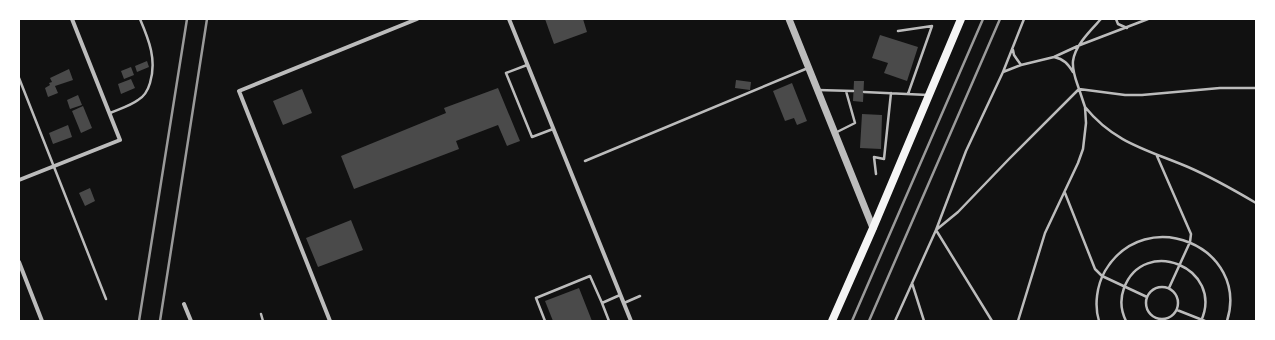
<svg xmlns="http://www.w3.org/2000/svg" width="1275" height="340" font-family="Cabin,sans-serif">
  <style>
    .building { fill: #4a4a4a }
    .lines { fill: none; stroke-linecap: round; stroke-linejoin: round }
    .service { stroke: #bcbcbc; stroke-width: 2.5 }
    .minor { stroke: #bcbcbc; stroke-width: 4 }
    .tertiary { stroke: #bcbcbc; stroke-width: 7 }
    .secondary { stroke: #f5f5f5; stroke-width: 8 }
    .rail { stroke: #9a9a9a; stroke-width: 2.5 }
  </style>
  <rect width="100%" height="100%" fill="#111"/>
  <!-- building -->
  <path class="building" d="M545 19H583L587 32 554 44Z
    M880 35 918 47 907 81 884 73 888 63 872 58Z
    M147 61 149 67 137 72 135 66Z
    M131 67 134 75 124 79 121 71Z
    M69 69 73 80 55 86 58 93 48 97 45 88 50 85 49 83 52 82 50 78Z
    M131 79 135 88 121 94 118 84Z
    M736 80 751 82 750 90 735 88Z
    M854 81H864L863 102 853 101Z
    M792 83 807 121 797 125 794 118 785 121 773 91Z
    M498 88 520 141 507 146 498 125 456 141 459 149 354 189 341 156 446 113 444 108Z
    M302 89 312 113 283 125 273 101Z
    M78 95 82 105 70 109 67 100Z
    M83 106 92 128 81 133 72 111Z
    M862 114 882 115 881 149 860 148Z
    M68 125 72 137 53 144 49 133Z
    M90 188 95 201 85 206 79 193Z
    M351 220 363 250 318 267 306 238Z
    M579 288 592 321H553L545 301Z"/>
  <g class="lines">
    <!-- service -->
    <path class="service" d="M1101 19C1091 30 1075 45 1073 61 1072 71 1076 80 1079 89L1125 95H1142L1220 88H1256
      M1116 19 1118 24 1127 28
      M898 31 932 26 908 94
      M1013 50 1014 55 1021 65
      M1054 57C1064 59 1068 64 1073 72
      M527 65 506 73 532 137 553 129
      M1003 72 1021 65 1054 57 1080 45 1148 19
      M19 78 106 299
      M818 90 853 91
      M864 92 928 95
      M1085 107C1114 143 1148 150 1188 167 1211 177 1234 190 1256 203
      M110 113C119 109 130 106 138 100 145 96 148 90 150 83 157 60 149 40 140 19
      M835 133 855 123 846 91
      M1157 156 1191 234 1190 242 1169 288
      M585 161 808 68
      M876 174 874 157 884 159 891 93
      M1065 193 1095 269 1102 276 1147 297
      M912 283 924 321
      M1146 303a16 16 0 1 1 32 0a16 16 0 1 1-32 0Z
      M624 303 640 296
      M1177 310 1205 321
      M261 314 263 321
      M545 321 536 298 590 276 602 303
      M609 321 602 303 620 295
      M895 321 936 230 966 151 1003 72 1024 19
      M992 321 936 230 958 212 1009 159 1079 89 1085 107 1086 123 1083 149 1078 163 1045 233 1018 321
      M1099 321C1094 305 1097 285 1105 271 1146 202 1250 248 1227 321
      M1126 321C1121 311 1120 299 1124 288 1144 235 1225 268 1201 321"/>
    <!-- minor -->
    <path class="minor" d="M509 19 631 321
      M19 180 120 140 72 19
      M19 262 42 321
      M184 304 191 321
      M330 321 239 91 417 19"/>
    <!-- tertiary -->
    <path class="tertiary" d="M789 19 873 228"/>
    <!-- secondary -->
    <path class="secondary" d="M832 321 873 228 961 19"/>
    <!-- rail -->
    <path class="rail" d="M139 321 187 19
      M160 321 207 19
      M852 321 983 19
      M869 321 1000 19"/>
  </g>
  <!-- border -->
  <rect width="1275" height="340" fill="none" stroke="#ffffff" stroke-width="40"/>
</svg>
